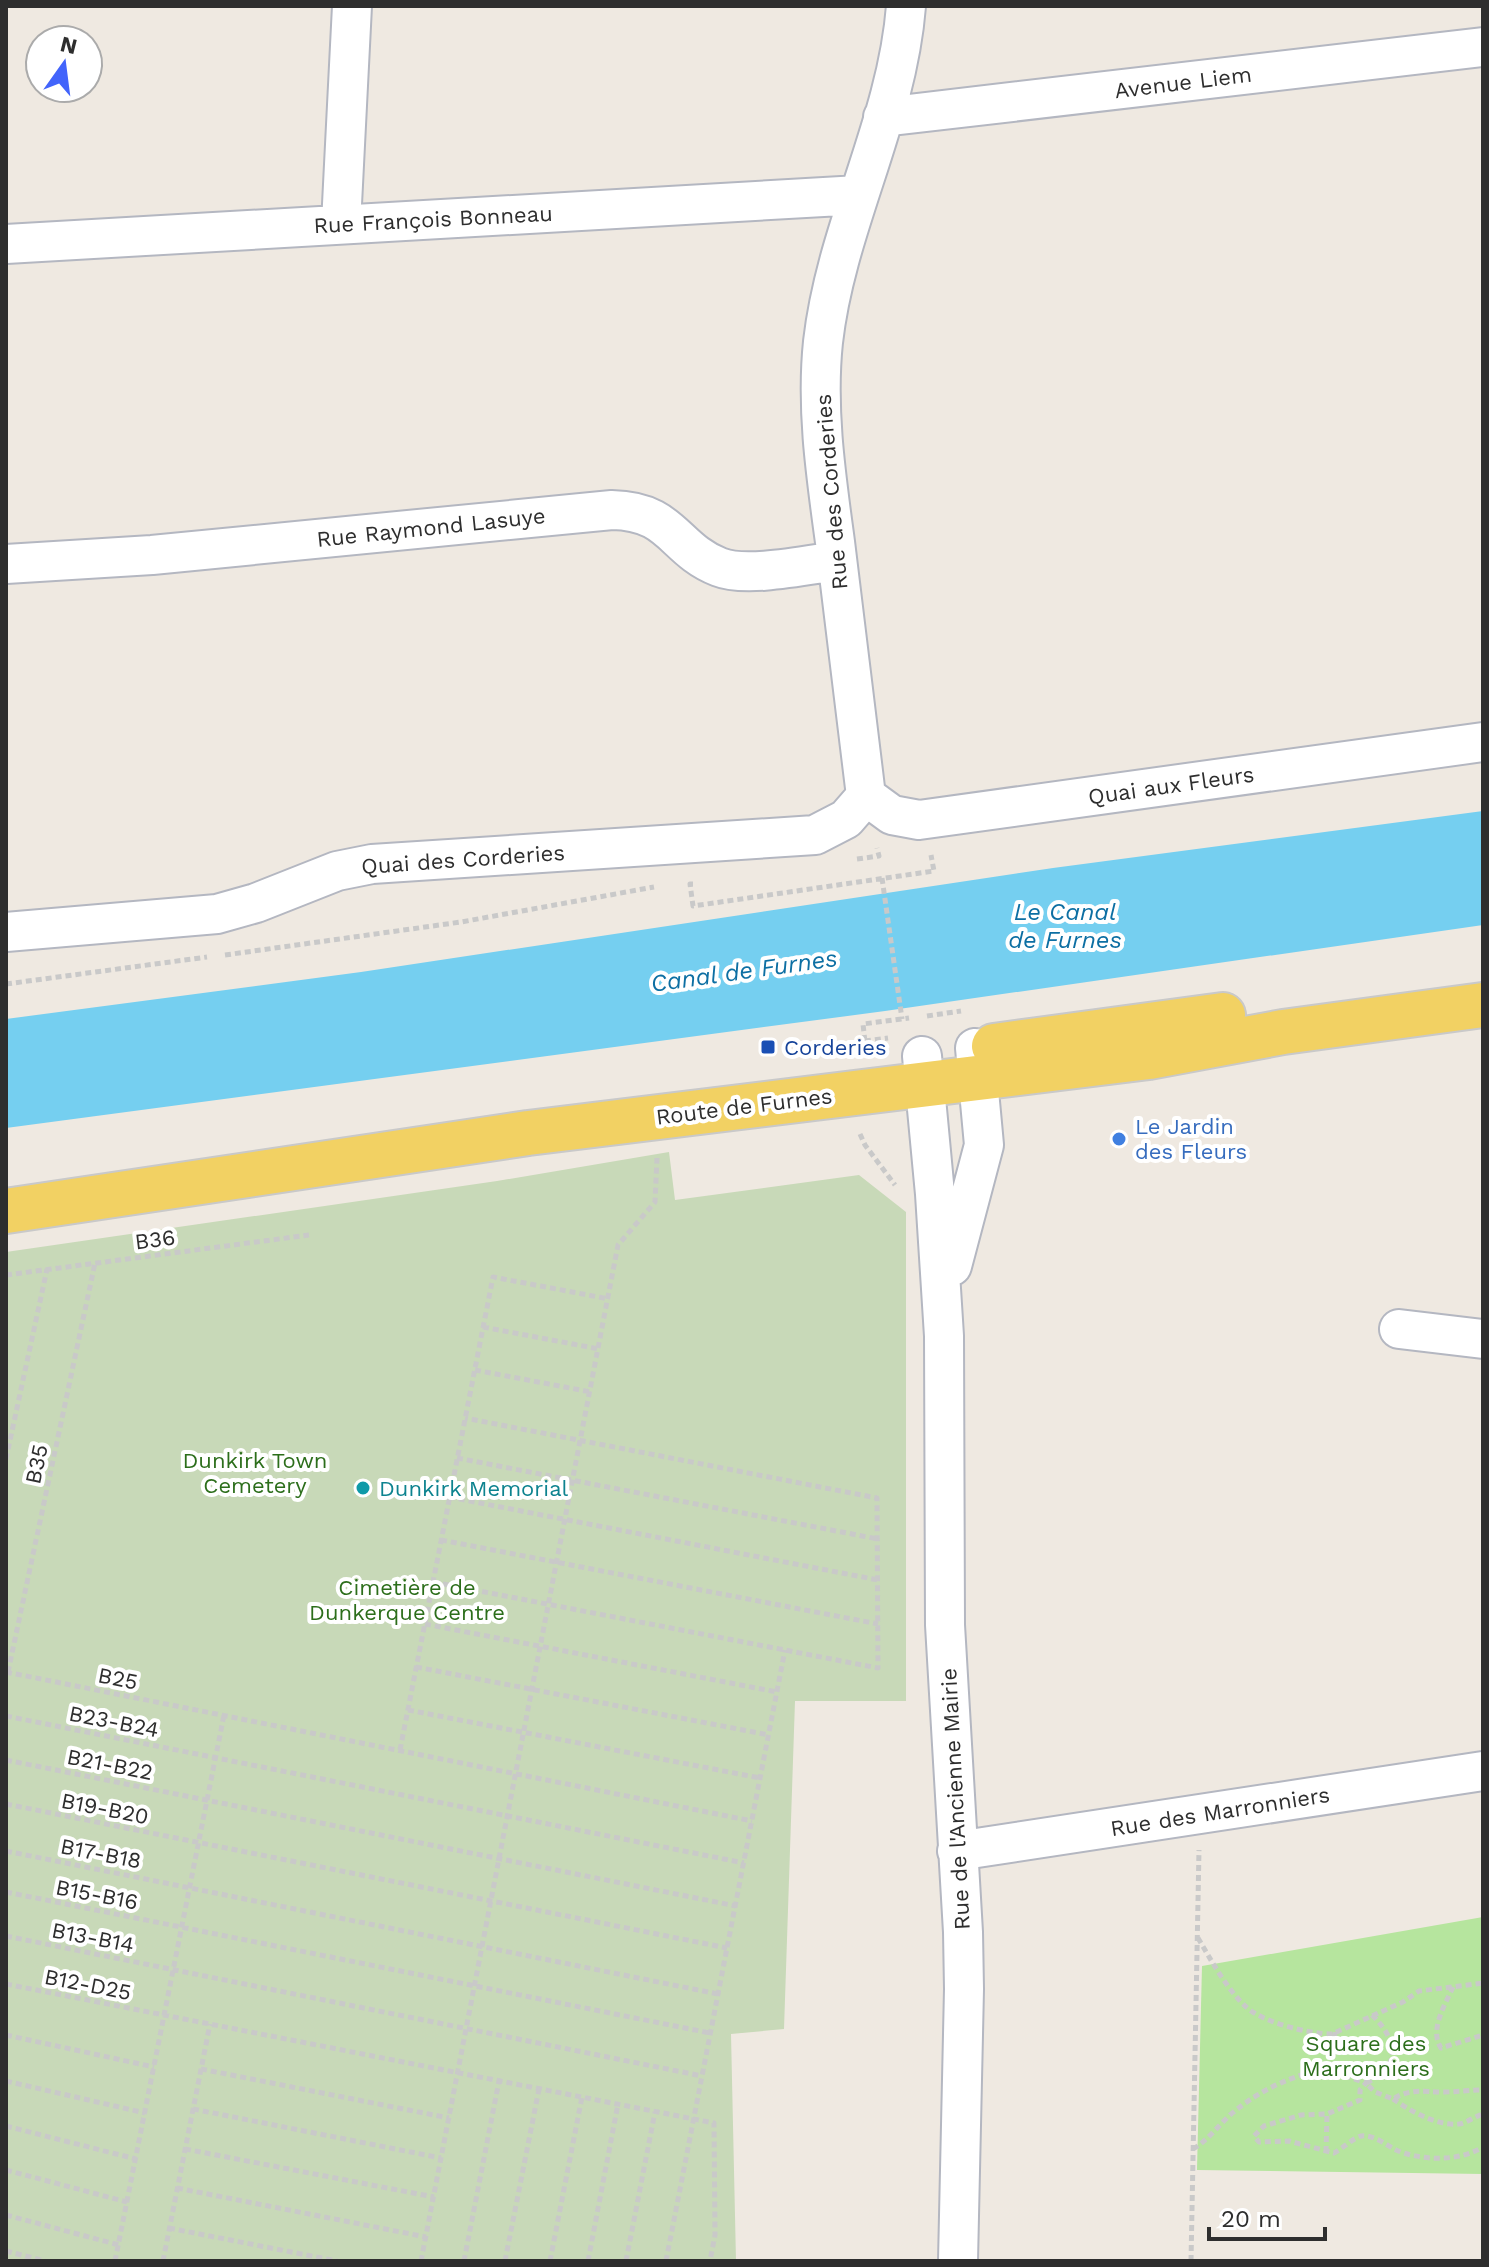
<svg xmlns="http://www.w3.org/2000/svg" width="1489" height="2267" font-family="'Work Sans',sans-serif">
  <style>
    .green { fill: #b6e59e }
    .cemetery { fill: #c8d9b8 }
    .water { fill: #75cff0 }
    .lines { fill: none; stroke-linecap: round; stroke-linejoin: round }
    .minor-casing { stroke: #b4b7c1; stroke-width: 42 }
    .major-casing { stroke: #c9c9c9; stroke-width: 48 }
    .path { stroke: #c9c9c9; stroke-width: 5; stroke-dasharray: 6 4; stroke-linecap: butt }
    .minor { stroke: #fff; stroke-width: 38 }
    .major { stroke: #f2d163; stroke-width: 44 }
    .transit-dot { fill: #1a4fb4; stroke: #fff; stroke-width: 3 }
    .shop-dot { fill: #3f7fe0; stroke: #fff; stroke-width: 3 }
    .culture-dot { fill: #0f9aa8; stroke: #fff; stroke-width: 3 }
    .labels { text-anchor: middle; stroke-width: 8; stroke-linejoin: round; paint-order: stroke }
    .street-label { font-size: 22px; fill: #2e2e2e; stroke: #fff }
    .transit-label { font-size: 22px; fill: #164399; stroke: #fff; text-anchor: start }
    .shop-label { font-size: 22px; fill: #366cbe; stroke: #fff; text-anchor: start }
    .park-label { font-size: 22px; fill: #2c6e1b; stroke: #fff }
    .culture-label { font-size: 22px; fill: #0d838f; stroke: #fff; text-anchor: start }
    .water-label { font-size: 24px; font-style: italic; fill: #0d6fa3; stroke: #fff }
  </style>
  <rect width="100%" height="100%" fill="#efe9e1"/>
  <!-- green -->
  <path class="green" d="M1483 1917V2174L1197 2170 1202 1966Z"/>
  <!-- cemetery -->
  <path class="cemetery" d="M669 1152 675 1200 859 1175 906 1212V1701H795L784 2029 731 2034 736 2261H6V1252L497 1181Z"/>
  <!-- water -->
  <path class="water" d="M1483 811V925L885 1011 6 1128V1019L361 972 1053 868Z"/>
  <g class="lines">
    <!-- minor casing -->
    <g class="minor-casing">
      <path id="minor" d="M883 117 1483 47
        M341 224 352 6
        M6 244 859 195
        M6 564 152 555 612 510C673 511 673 549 719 567 746 578 807 565 837 561
        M866 796C856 711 845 627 835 542 826 476 816 409 823 342 836 227 897 122 906 6
        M866 796 892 815 919 820 1483 742
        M6 932 217 914 256 903 337 871 372 864 815 835 846 819 866 796
        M922 1056 935 1194 944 1336 945 1625 963 1932 964 1989 958 2261
        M952 1266 984 1145 975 1048
        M1399 1329 1483 1339
        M957 1851 1483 1771"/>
    </g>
    <!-- major casing -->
    <g class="major-casing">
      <path id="major" d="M994 1046 1223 1015
        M6 1211 528 1133 1149 1057 1283 1032 1483 1005"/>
    </g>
    <!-- path -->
    <path class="path" d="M857 859 879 856 877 848
      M882 878 902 1019
      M693 884H690L693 906 934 871 931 855
      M225 955 461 922 654 887
      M6 984 207 957
      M927 1016 961 1011
      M865 1041 888 1038
      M866 1051 863 1024 909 1018
      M860 1134 865 1145 895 1185
      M6 1275 309 1235
      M483 1327 599 1349
      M475 1370 591 1392
      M457 1458 878 1539
      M6 1459 47 1269
      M449 1497 878 1580
      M441 1540 878 1624
      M433 1582 878 1668 877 1498 465 1418
      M425 1624 777 1692
      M416 1667 769 1735
      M6 1672 752 1821
      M8 1672 95 1263
      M408 1710 760 1778
      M6 1716 744 1863
      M400 1750 493 1277 609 1299
      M6 1760 736 1906
      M6 1804 727 1948
      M6 1851 718 1994
      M6 1892 710 2033
      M6 1936 702 2076
      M1198 1938C1211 1960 1225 1986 1244 2005 1260 2022 1309 2034 1332 2034L1403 2002 1419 1991 1483 1983
      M6 1984 714 2123 715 2235 710 2261
      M1453 1987C1445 2005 1429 2030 1441 2048L1483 2035
      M1372 2015C1398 2040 1402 2067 1366 2083L1375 2092 1393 2099C1411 2088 1423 2092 1443 2092 1457 2092 1470 2090 1483 2090
      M1335 2032 1332 2066 1346 2076 1366 2083 1360 2090V2100L1327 2114 1301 2115 1264 2126 1254 2136 1259 2142 1289 2141 1334 2153C1342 2149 1353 2138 1361 2136 1373 2134 1386 2145 1396 2150 1422 2161 1458 2162 1483 2147
      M6 2035 154 2067
      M201 2069 449 2118
      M6 2081 145 2113
      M1393 2099C1411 2111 1436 2126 1459 2124 1467 2123 1475 2116 1483 2114
      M193 2109 441 2158
      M6 2126 136 2159
      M185 2149 434 2197
      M1193 2149C1207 2141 1218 2126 1230 2115 1263 2087 1291 2077 1332 2066
      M1326 2152 1327 2114
      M6 2170 127 2202
      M177 2188 426 2237
      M6 2215 119 2245
      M169 2228 337 2261
      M6 2251 45 2261
      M115 2261 224 1715
      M163 2261 210 2024
      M421 2261 618 1245 655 1202 657 1158
      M464 2261 499 2081
      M505 2261 539 2089
      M550 2261 582 2097
      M588 2261 618 2104
      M626 2261 655 2112
      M666 2261 785 1650
      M1191 2261 1199 1850"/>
    <!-- minor -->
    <use href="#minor" class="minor"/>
    <!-- major -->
    <use href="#major" class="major"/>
  </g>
  <!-- markers -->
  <rect class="transit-dot" x="760" y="1039" width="16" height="16" rx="4"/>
  <circle class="shop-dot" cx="1119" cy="1139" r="8"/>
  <circle class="culture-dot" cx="363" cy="1488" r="8"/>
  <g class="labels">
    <!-- street labels -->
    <g class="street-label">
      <text transform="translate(1183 82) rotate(-7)" y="8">Avenue Liem</text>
      <text transform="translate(433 219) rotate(-3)" y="8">Rue François Bonneau</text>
      <text transform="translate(831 492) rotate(-95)" y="8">Rue des Corderies</text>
      <text transform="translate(431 527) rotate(-6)" y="8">Rue Raymond Lasuye</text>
      <text transform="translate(1171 785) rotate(-8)" y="8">Quai aux Fleurs</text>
      <text transform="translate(463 859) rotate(-4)" y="8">Quai des Corderies</text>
      <text transform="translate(744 1106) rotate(-7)" y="8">Route de Furnes</text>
      <text transform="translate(155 1239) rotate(-7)" y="8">B36</text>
      <text transform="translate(36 1464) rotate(-78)" y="8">B35</text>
      <text transform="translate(118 1678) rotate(11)" y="8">B25</text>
      <text transform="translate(114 1721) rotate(11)" y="8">B23-B24</text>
      <text transform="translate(110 1764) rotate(11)" y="8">B21-B22</text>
      <text transform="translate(955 1799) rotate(-93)" y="8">Rue de l'Ancienne Mairie</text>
      <text transform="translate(105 1808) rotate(11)" y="8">B19-B20</text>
      <text transform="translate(1220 1811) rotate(-9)" y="8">Rue des Marronniers</text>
      <text transform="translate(101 1853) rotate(11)" y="8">B17-B18</text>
      <text transform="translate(97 1894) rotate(11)" y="8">B15-B16</text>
      <text transform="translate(93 1937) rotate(11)" y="8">B13-B14</text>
      <text transform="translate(88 1984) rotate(11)" y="8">B12-D25</text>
    </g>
    <!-- transit labels -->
    <g class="transit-label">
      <text x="784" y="1055">Corderies</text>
    </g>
    <!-- shop labels -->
    <g class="shop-label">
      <text x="1135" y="1134">Le Jardin<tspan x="1135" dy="25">des Fleurs</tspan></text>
    </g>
    <!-- park labels -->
    <g class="park-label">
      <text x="255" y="1468">Dunkirk Town<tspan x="255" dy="25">Cemetery</tspan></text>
      <text x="407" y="1595">Cimetière de<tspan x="407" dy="25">Dunkerque Centre</tspan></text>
      <text x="1366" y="2051">Square des<tspan x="1366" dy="25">Marronniers</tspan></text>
    </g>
    <!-- culture labels -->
    <g class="culture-label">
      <text x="379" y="1496">Dunkirk Memorial</text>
    </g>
    <!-- water labels -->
    <g class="water-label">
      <text x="1065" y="920">Le Canal<tspan x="1065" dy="28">de Furnes</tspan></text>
      <text transform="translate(744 971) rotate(-8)" y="8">Canal de Furnes</text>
    </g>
  </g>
  <!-- border -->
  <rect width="1489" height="2267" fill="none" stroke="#2e2e2e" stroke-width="16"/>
  <!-- north arrow -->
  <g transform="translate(64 64) rotate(14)"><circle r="38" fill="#ffffff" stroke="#ababab" stroke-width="2"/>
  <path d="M0-6L14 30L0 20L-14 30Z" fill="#4264fb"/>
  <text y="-12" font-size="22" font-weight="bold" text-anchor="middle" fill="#2e2e2e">N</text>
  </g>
  <!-- scale -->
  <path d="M1209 2227v12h116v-12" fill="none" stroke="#2e2e2e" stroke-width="4"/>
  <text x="1221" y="2227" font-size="24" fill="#2e2e2e" stroke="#ffffff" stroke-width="6" paint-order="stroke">20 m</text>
</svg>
